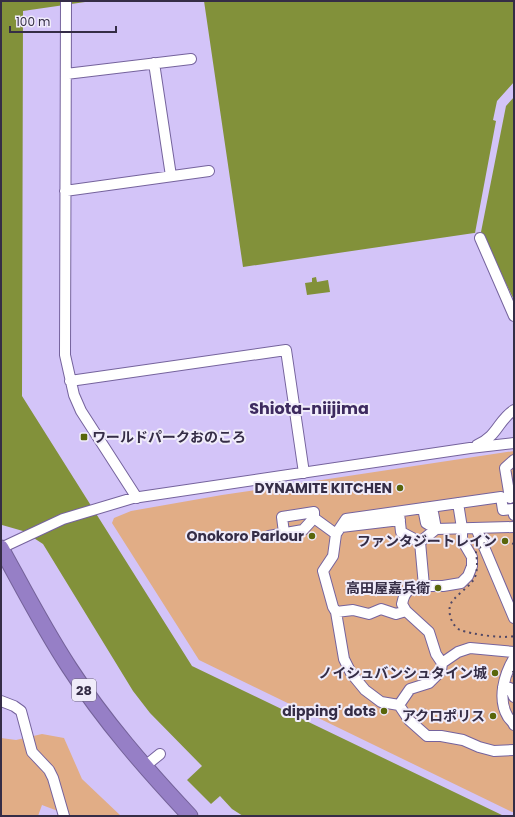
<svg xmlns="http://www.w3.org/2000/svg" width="515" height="817" font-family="Poppins,'Noto Sans JP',sans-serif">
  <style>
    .green { fill: #e1ad86 }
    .water { fill: #82913a }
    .pier { fill: #d3c4f8 }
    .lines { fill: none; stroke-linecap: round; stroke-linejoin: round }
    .minor-casing { stroke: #75639d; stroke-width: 12 }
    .highway-casing { stroke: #746299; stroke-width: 17 }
    .path { stroke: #8d81aa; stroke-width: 1.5; stroke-dasharray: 1 3; stroke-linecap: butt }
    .minor { stroke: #fff; stroke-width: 10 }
    .highway { stroke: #967fc6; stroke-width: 15 }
    .rail { stroke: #504765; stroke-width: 2; stroke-dasharray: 2 4; stroke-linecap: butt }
    .poi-dot { fill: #59660b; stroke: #f0ecfa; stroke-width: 1.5 }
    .labels { text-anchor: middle; stroke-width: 4; stroke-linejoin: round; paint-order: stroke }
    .shield { fill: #f0ecfa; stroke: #6d667c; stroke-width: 1 }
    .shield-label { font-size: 13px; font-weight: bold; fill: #352d46 }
    .poi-label { font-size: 14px; font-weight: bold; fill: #352d46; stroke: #f0ecfa; text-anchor: end }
    .quarter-label { font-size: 16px; font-weight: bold; fill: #3d2a5f; stroke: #f0ecfa }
  </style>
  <rect width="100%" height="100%" fill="#d3c4f8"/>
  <!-- green -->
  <path class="green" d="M514 451V812H512L199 660 112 523 114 518 131 511 222 495Z
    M42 734 64 738 82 779 121 816H71L42 805 38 816H1V738L16 740Z"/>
  <!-- water -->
  <path class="water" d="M1 1H92L23 11 22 396 192 666 504 816H243L232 809 220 796 211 804 187 780 202 766 150 713 133 691 43 544 23 531 2 525 1 522Z
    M204 1H514V300L481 232 243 267Z
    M316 277 317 282 328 280 330 292 307 295 305 283 312 282V278Z"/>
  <!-- pier -->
  <path class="pier" d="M514 82V97L506 106 481 232 475 233 496 121 493 120 497 101Z"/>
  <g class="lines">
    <!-- minor casing -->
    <g class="minor-casing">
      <path id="minor" d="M66 1 65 355 74 395 81 411 137 498
        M154 63 171 176
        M66 74 191 59
        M65 191 209 171
        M480 238 514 316
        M70 381 286 350 304 473
        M477 445C498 436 498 420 514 410
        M510 498 505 468 514 460
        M432 507 436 529
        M423 508 426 523 436 529
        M399 513 401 532 420 542
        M341 527 400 520
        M476 528 514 618
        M284 533 282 517 314 512V518
        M336 534 346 519 501 497 503 510 513 509 514 515
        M269 536 303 530 314 518 336 534 333 556 323 571 333 607 336 612 344 659 351 673 365 690 381 702 399 705 409 720 427 736H441L463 740 479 747 494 751 514 750
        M1 548 63 519 133 498 470 448 514 443
        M424 586H443L461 583 468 576 472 566V557L462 540V528L458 503
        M336 612 353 610 369 614 381 609 396 614 406 611
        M514 658C504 675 497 699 508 717 510 720 513 722 514 725
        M442 663 458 652 470 648 514 652
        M503 687 510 688 514 697
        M1 701 14 706 21 711 32 752 49 770 53 778 64 816
        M399 705 410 689 429 683 441 671 442 663 436 654 429 632 406 611 402 604C405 589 410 588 424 586L420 542 436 529 514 527
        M144 767 160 754"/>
    </g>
    <!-- highway casing -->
    <g class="highway-casing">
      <path id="highway" d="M1 548C23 588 44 629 69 667 104 721 146 769 190 816"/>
    </g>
    <!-- path -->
    <path class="path" d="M422 721 425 707"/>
    <!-- minor -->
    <use href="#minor" class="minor"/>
    <!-- highway -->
    <use href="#highway" class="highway"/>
    <!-- rail -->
    <path class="rail" d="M514 544C503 540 492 537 482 545 481 547 477 550 476 552 476 555 477 559 477 561 477 567 477 574 474 579 469 588 452 597 450 606 448 614 452 626 460 630 471 634 503 639 514 636
      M514 671 512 673 514 677"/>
  </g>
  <!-- markers -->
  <g class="poi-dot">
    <rect x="80" y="433" width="8" height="8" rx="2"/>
    <circle cx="400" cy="488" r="4"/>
    <circle cx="312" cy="536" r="4"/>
    <circle cx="505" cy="541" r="4"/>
    <circle cx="438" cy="588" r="4"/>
    <circle cx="495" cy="673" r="4"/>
    <circle cx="384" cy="711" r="4"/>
    <circle cx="493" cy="716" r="4"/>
  </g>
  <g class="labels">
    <!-- shield labels -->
    <rect class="shield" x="72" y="679" width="24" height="22" rx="3"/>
    <g class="shield-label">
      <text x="84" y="695">28</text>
    </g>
    <!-- poi labels -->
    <g class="poi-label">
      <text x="92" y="442" text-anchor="start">ワールドパークおのころ</text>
      <text x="392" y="493">DYNAMITE KITCHEN</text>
      <text x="304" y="541">Onokoro Parlour</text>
      <text x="497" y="546">ファンタジートレイン</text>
      <text x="430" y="593">高田屋嘉兵衛</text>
      <text x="487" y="678">ノイシュバンシュタイン城</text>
      <text x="376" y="716">dipping' dots</text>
      <text x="485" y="721">アクロポリス</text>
    </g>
    <!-- quarter labels -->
    <g class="quarter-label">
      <text x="309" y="414">Shiota-niijima</text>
    </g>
  </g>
  <!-- border -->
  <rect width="515" height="817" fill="none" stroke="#352d46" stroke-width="4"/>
  <!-- scale -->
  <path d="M10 26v6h106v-6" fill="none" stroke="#352d46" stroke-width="2"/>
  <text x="16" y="26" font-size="12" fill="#352d46" stroke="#f0ecfa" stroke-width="3" paint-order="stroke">100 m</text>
</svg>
